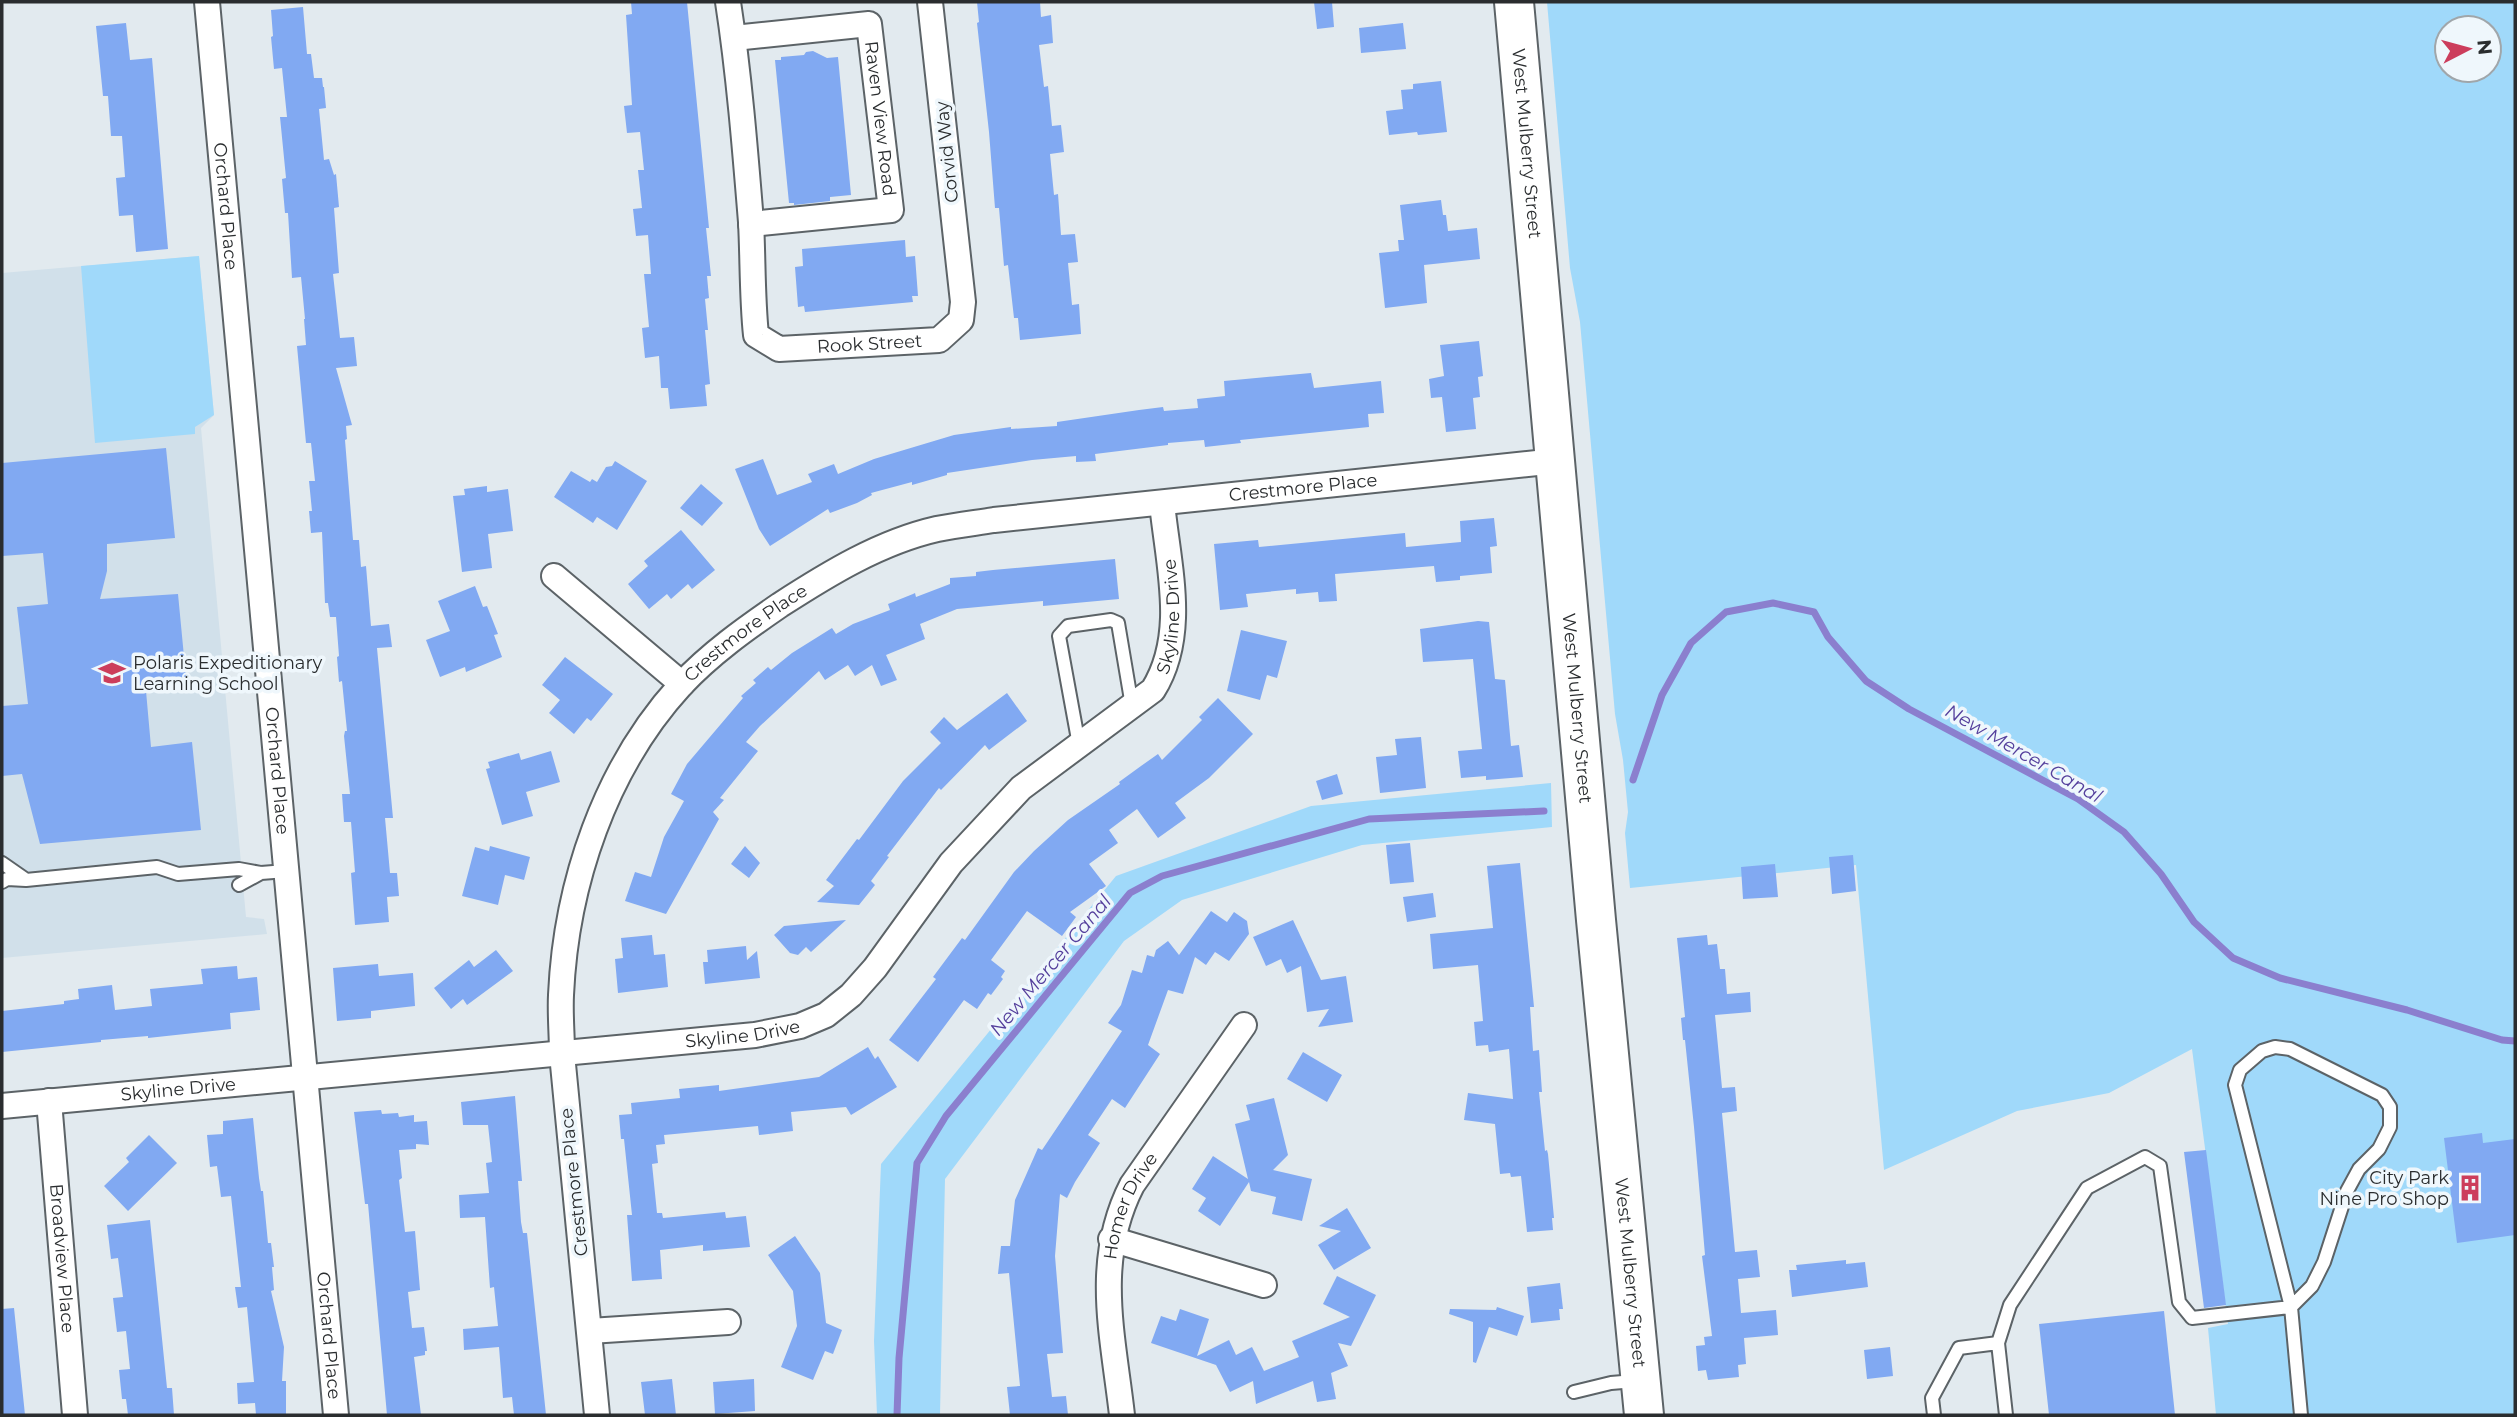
<svg xmlns="http://www.w3.org/2000/svg" width="2517" height="1417" font-family="Montserrat,sans-serif">
  <style>
    .built { fill: #d1e0ea }
    .green { fill: #a0d9fa; fill-rule: evenodd }
    .lines { fill: none; stroke-linecap: round; stroke-linejoin: round }
    .stream { stroke: #8b7fce; stroke-width: 7 }
    .building { fill: #81a9f2 }
    .lane-casing { stroke: #5c6367; stroke-width: 16 }
    .street-casing { stroke: #5c6367; stroke-width: 28 }
    .primary-casing { stroke: #5c6367; stroke-width: 42 }
    .lane { stroke: #fff; stroke-width: 12 }
    .street { stroke: #fff; stroke-width: 24 }
    .primary { stroke: #fff; stroke-width: 38 }
    .labels { text-anchor: middle; stroke-width: 7; stroke-linejoin: round; paint-order: stroke }
    .street-label { font-size: 18px; fill: #2a2d2f; stroke: #eff7fc }
    .poi-label { font-size: 18px; fill: #2a2d2f; stroke: #eff7fc; text-anchor: start }
    .water-label { font-size: 19px; font-style: italic; fill: #543f9c; stroke: #eff7fc }
  </style>
  <rect width="100%" height="100%" fill="#e2eaef"/>
  <!-- built -->
  <path class="built" d="M199 256 214 415 201 428 246 917 264 919 267 934 2 958V273Z"/>
  <!-- green -->
  <path class="green" d="M1547 2H2515V1415H2216L2208 1328 2228 1324 2192 1049 2109 1093 2017 1111 1884 1170 1856 865 1630 888 1625 833 1628 812 1623 760 1615 714 1580 322 1570 268ZM2447 28H2489V70H2447Z
    M199 256 214 415 195 427V434L95 443 81 266Z
    M1551 783 1552 827 1362 845 1182 900 1124 941 945 1179 940 1415H877L874 1341 881 1164 1116 876 1311 806Z"/>
  <g class="lines">
    <!-- stream -->
    <path class="stream" d="M1633 780 1662 695 1691 643 1726 612 1773 603 1814 612 1828 637 1866 681 1909 709 2078 799 2124 832 2161 874 2194 922 2233 958 2280 978 2407 1010 2502 1040 2515 1041
      M897 1415 899 1358 917 1163 946 1116 1130 893 1162 876 1369 819 1544 811"/>
  </g>
  <!-- building -->
  <path class="building" d="M631 2H687L709 228H706L711 276H707L709 298 705 299 708 330H705L710 384 705 385 707 406 670 409 668 388H661L659 356 645 358 642 328 649 327 644 274H651L648 235 636 236 633 209 642 208 638 170H644L640 132 627 133 624 106 632 105 626 15 632 14Z
    M977 2H1040L1041 17 1051 15 1053 43 1039 45 1044 87 1048 86 1052 126 1061 125 1064 152 1050 154 1054 195 1058 194 1061 235 1075 234 1078 262 1068 263 1072 305 1079 304 1081 334 1020 340 1018 318H1014L1008 265 1004 266 999 208H995L989 132 977 23 979 22Z
    M1314 2H1332L1334 27 1317 29Z
    M303 7 307 54H311L314 78H322L323 87H324L326 108 319 109 324 160 329 159 334 175 336 174 339 207 334 208 339 273 333 274 340 338 354 337 357 366 336 368 352 425 346 426 347 439 345 440 353 540H359L361 567 366 566 371 626 389 624 392 647 377 648 393 818H385L390 873H397L399 896 387 897 389 922 355 925 351 873 355 872 351 822H344L342 794H350L344 736 345 731H347L342 681 339 682 337 657 339 656 336 617H330L328 603H325L322 532 311 533 309 511H312L309 481H315L311 443H306L297 346 306 345 304 319H305L301 277 292 278 288 213H285L282 179 286 178 280 117H287L282 68 274 69 271 37 273 36 271 10Z
    M126 23 130 60 152 58 168 249 136 252 133 215 119 216 116 178 125 177 122 136H111L108 96H103L96 26Z
    M1403 23 1406 49 1361 53 1359 28Z
    M813 51 827 58 838 57 851 195 830 197V201L794 205V203H789L775 60H781V57L804 55 806 52Z
    M1441 81 1447 132 1418 135 1417 132 1389 135 1386 111 1403 109 1401 90 1413 89V84Z
    M1441 200 1443 215H1446L1448 231 1477 228 1480 259 1424 265 1427 303 1385 308 1379 253 1399 251 1398 240H1404L1400 205Z
    M905 240 906 257 915 256 918 296H912L913 302 805 312 804 306 798 307 795 267 803 266 802 249Z
    M1479 341 1483 376 1478 377 1480 397 1473 398 1476 429 1446 432 1442 397 1431 398 1429 379 1444 376 1440 345Z
    M1311 373 1314 388 1381 381 1384 413 1368 414 1369 427 1240 440 1241 443 1205 447 1204 440 1168 443V445L1095 454 1096 461 1076 462V456L1032 460 947 473V475L912 485V482L871 493 872 495 857 503 830 513 828 509 770 546 759 529 735 469 763 459 777 495 812 482 808 474 834 464 838 474 874 459 954 435 1011 427V429L1057 426V422L1139 410 1163 407 1164 411 1198 408 1197 399 1225 396 1224 381Z
    M166 448 175 538 107 544V571L100 599 178 594 187 688 146 691 151 747 192 742 201 830 40 844 22 774 2 776V706L28 704 17 607 48 604 43 553 2 556V463Z
    M615 461 647 481 617 530 597 517 593 523 554 497 571 471 590 482 592 479 597 482 606 467 612 466Z
    M701 484 723 503 702 526 680 508Z
    M487 486V492L508 489 513 531 488 534 492 568 462 572 453 496 465 495 464 489Z
    M1494 518 1497 546 1490 547 1492 573 1460 576V580L1436 582 1434 566 1335 574 1337 601 1319 602 1318 592 1296 594V589L1246 594 1248 607 1220 610 1214 544 1258 540 1259 547 1405 533 1406 547 1461 542 1460 521Z
    M681 530 715 570 692 589 688 584 671 599 667 594 649 609 628 584 648 566 644 561Z
    M1115 559 1119 599 1043 606V601L957 609 920 624 925 639 886 655 897 680 881 686 872 665 855 676 848 665 825 680 819 671 760 726 746 742 758 751 720 798 724 800 713 812 719 819 666 914 625 901 635 872 651 877 664 837 684 801 671 794 687 764 743 698 741 696 756 683 753 680 768 667 771 670 792 653 832 628 836 634 853 624 890 610 888 604 913 594 915 593 916 597 950 584V578L976 576V572L993 570Z
    M475 586 483 607 487 606 498 634 494 635 502 657 466 672 465 667 440 677 426 640 450 631 438 601Z
    M1478 621 1489 622 1495 679 1505 680 1511 746 1519 745 1523 777 1486 780V776L1461 778 1458 751 1482 749 1473 659 1423 662 1420 629Z
    M1241 630 1287 641 1277 678 1267 675 1260 700 1227 691Z
    M565 657 613 694 591 721 587 718 574 734 549 713 560 700 542 685Z
    M1007 693 1027 721 989 750 985 745 941 790 939 788 887 856 889 857 871 881 875 885 859 905 817 902 834 886 826 880 857 839 859 840 903 781 941 743 930 732 944 717 957 730Z
    M1218 698 1253 734 1209 778 1175 803 1186 818 1158 838 1137 809 1109 830 1118 843 1089 864 1106 886 1070 912 1076 917 1062 936 1027 911 991 960 1005 971 1001 977 1003 979 991 995 988 993 977 1009 964 1000 918 1062 889 1040 936 979 933 977 962 938 965 940 1014 872 1034 851 1068 820 1120 784 1119 782 1141 766 1158 754 1162 760 1202 720 1199 717Z
    M1421 737 1426 788 1380 793 1376 757 1397 755 1395 739Z
    M551 751 560 782 526 792 533 816 502 825 486 769 490 768 488 762 519 753 521 760Z
    M1337 774 1343 794 1322 800 1316 781Z
    M1410 843 1414 882 1390 884 1386 845Z
    M490 846 530 857 524 880 505 875 498 905 462 896 475 847 489 851Z
    M745 846 760 863 749 878 731 864Z
    M1853 855 1856 891 1832 894 1829 857Z
    M1520 863 1534 1007H1530L1533 1051 1539 1050 1542 1092H1539L1545 1151 1547 1150 1548 1154 1554 1218H1552L1553 1230 1527 1232 1521 1176 1511 1177 1510 1173 1500 1174 1495 1124 1464 1120 1468 1093 1513 1099 1509 1049 1489 1052 1488 1045 1476 1046 1474 1022 1483 1021 1478 965 1433 969 1430 934 1493 928 1487 866Z
    M1775 864 1778 897 1743 899 1741 867Z
    M1433 893 1436 917 1407 922 1403 897Z
    M1211 911 1227 922 1234 912 1247 921 1249 934 1229 961 1215 952 1206 965 1195 957 1183 994 1168 990 1148 1045 1160 1054 1125 1108 1112 1099 1088 1135 1100 1143 1075 1182 1067 1198 1060 1194 1055 1256 1063 1353 1047 1354 1052 1397 1066 1396 1068 1415H1010L1007 1387 1020 1386 1009 1273 998 1274 1001 1246H1010L1015 1200 1038 1148 1042 1150 1122 1031 1108 1023 1121 1005 1132 970 1142 973 1147 955 1154 957 1156 950 1168 941 1179 955Z
    M846 920 811 952 806 947 798 955 790 953 774 935 784 926Z
    M1293 920 1321 980 1346 976 1353 1022 1318 1027 1329 1009 1307 1012 1301 966 1287 973 1281 959 1266 966 1253 937Z
    M652 935 654 955 665 954 668 987 618 993 615 959 623 958 621 938Z
    M1707 935 1708 945 1717 944 1720 969H1725L1727 994 1750 992 1751 1012 1715 1015 1722 1088 1735 1087 1737 1111 1722 1113 1735 1252 1757 1250 1760 1277 1738 1279 1741 1313 1776 1310 1778 1335 1744 1338 1746 1364 1738 1365 1739 1377 1708 1380 1706 1370 1698 1371 1696 1346 1705 1345 1704 1337 1712 1336 1702 1256 1705 1255 1694 1127 1685 1040H1683L1681 1018 1685 1017 1677 938Z
    M746 946 747 960 757 951 760 978 705 984 703 962H708L707 950Z
    M496 950 513 971 467 1005 463 999 451 1009 434 988 469 960 474 967Z
    M378 964 379 976 413 973 415 1006 371 1011V1018L337 1021 333 968Z
    M237 966 238 979 257 977 260 1010 230 1013 231 1029 148 1038V1036L101 1040V1042L2 1052V1011L64 1004V1001L79 999 78 989 112 985 115 1010 152 1006 150 989 203 984 201 969Z
    M868 1047 875 1059 878 1056 897 1087 851 1115 846 1107 791 1112 793 1131 759 1135 758 1126 664 1135 665 1144 656 1145 658 1163 652 1164 657 1213H662L663 1218 725 1212 726 1218 746 1216 750 1247 703 1251V1245L660 1250 662 1279 632 1281 627 1215H632L624 1139H621L619 1115 632 1114 631 1103 680 1098 679 1089 719 1085V1091L819 1077Z
    M1303 1052 1342 1075 1327 1102 1287 1079Z
    M515 1096 522 1181H518L521 1222 523 1233H527L546 1415H514L512 1397 503 1398 499 1347 464 1350 463 1329 498 1326 494 1287 490 1288 485 1217 460 1218 459 1195 489 1193 486 1163 492 1162 488 1125H463L461 1102Z
    M1274 1098 1288 1155 1273 1170 1312 1179 1302 1221 1272 1214 1276 1197 1251 1191 1249 1182 1220 1226 1198 1211 1206 1198 1192 1189 1213 1156 1248 1179 1235 1124 1250 1120 1246 1105Z
    M381 1110 382 1114 398 1113 399 1117 414 1115V1122L427 1121 429 1145 416 1144V1149L399 1150 402 1178 399 1180 405 1232 415 1231 420 1290 408 1292 412 1328 424 1327 427 1351H425V1355L414 1357 421 1415H387L368 1204H365L354 1112Z
    M253 1118 259 1178 261 1191H263L268 1243H271L274 1267H272L274 1290 271 1291 284 1347 282 1381H286V1415H256L255 1403 238 1404 237 1383 254 1382 247 1307 238 1308 235 1287H241L231 1196 221 1197 217 1166 210 1167 207 1135 223 1134V1121Z
    M2482 1133 2483 1143 2515 1139V1235L2457 1243 2444 1138Z
    M149 1135 177 1163 128 1211 104 1186 129 1162 126 1158Z
    M2206 1150 2226 1305 2204 1308 2184 1152Z
    M1347 1208 1371 1248 1334 1270 1318 1245 1341 1231 1319 1226Z
    M150 1220 167 1388H172L174 1415H128L126 1399H122L119 1370 130 1369 126 1331 117 1332 113 1298 123 1297 118 1258 111 1259 107 1225Z
    M795 1236 820 1273 826 1323 842 1330 833 1354 825 1351 813 1380 781 1367 797 1326 793 1291 768 1255Z
    M1846 1260V1264L1865 1262 1868 1287 1792 1297 1789 1270H1797L1796 1265Z
    M1337 1276 1376 1295 1351 1346 1338 1343 1348 1366 1331 1373 1336 1399 1317 1402 1313 1381 1256 1404 1253 1381 1230 1392 1216 1365 1151 1343 1161 1316 1176 1321 1180 1309 1209 1319 1197 1356 1229 1340 1236 1355 1252 1347 1264 1371 1299 1357 1292 1341 1350 1317 1323 1304Z
    M1560 1283 1563 1309H1559L1560 1320 1531 1323 1527 1287Z
    M1497 1307 1524 1316 1517 1336 1489 1327 1476 1363 1473 1362V1322L1449 1314 1450 1309 1496 1310Z
    M14 1308 25 1415H2V1309Z
    M2164 1311 2175 1415H2049L2039 1324Z
    M1890 1347 1893 1376 1867 1379 1864 1350Z
    M672 1379 676 1415H645L641 1382Z
    M754 1379 755 1411 715 1414 713 1382Z"/>
  <g class="lines">
    <!-- lane casing -->
    <g class="lane-casing">
      <path id="lane" d="M1079 745 1059 636 1068 626 1111 620 1118 623 1132 706
        M2 863 25 879
        M2 882 7 879 26 880 157 867 178 874 239 869 261 873 286 871
        M239 885 261 873
        M1574 1392 1611 1383 1635 1381
        M1934 1415 1932 1398 1959 1348 1998 1343
        M2006 1415 1998 1343 2010 1305 2087 1188 2145 1157 2160 1166 2179 1302 2192 1318 2291 1307 2312 1286 2324 1262 2347 1191 2359 1169 2379 1149 2390 1127V1107L2382 1095 2290 1049 2275 1047 2262 1051 2240 1070 2235 1085 2291 1307 2301 1415"/>
    </g>
    <!-- street casing -->
    <g class="street-casing">
      <g id="street">
        <path id="s1" d="M207 2 336 1415"/>
        <path id="s2" d="M728 2C739 74 745 148 751 222 753 259 752 297 756 335L779 349 939 340 961 320 963 302 930 2"/>
        <path id="s3" d="M734 38 869 24 891 210 751 224"/>
        <path d="M554 576 682 684"/>
        <path id="s4" d="M49 1101 75 1415"/>
        <path id="s5" d="M2 1106 755 1035 800 1026 826 1015 851 995 875 968 951 863 1021 788 1153 690C1188 634 1168 565 1162 503"/>
        <path d="M1111 1239 1264 1285"/>
        <path d="M590 1331 728 1322"/>
        <path id="s6" d="M597 1415 562 1054C562 1034 560 1015 561 995 566 884 605 768 681 685 710 654 745 629 780 605 828 574 880 542 937 529 956 525 975 523 994 520L1556 461"/>
        <path id="s7" d="M1122 1415C1113 1335 1093 1261 1132 1185L1244 1025"/>
      </g>
    </g>
    <!-- primary casing -->
    <g class="primary-casing">
      <g id="primary">
        <path id="s8" d="M1514 2 1596 920 1644 1415"/>
      </g>
    </g>
    <!-- lane -->
    <use href="#lane" class="lane"/>
    <!-- street -->
    <use href="#street" class="street"/>
    <!-- primary -->
    <use href="#primary" class="primary"/>
  </g>
  <!-- icons -->
  <defs>
    <g id="school-bare" transform="scale(2.1)"><path d="M0-5L7-2L0 1L-7-2ZM-4 1L0 2.5L4 1V4Q0 6-4 4Z" fill="#cc3d5c" stroke="#eff7fc" stroke-width="2.5" paint-order="stroke"/></g>
    <g id="building-bare" transform="scale(2.1)"><path d="M-4-6H4V6H1V3H-1V6H-4ZM-2.5-4.3h1.7v1.8h-1.7ZM.8-4.3h1.7v1.8H.8ZM-2.5-1h1.7V.8h-1.7ZM.8-1h1.7V.8H.8Z" fill="#cc3d5c" stroke="#eff7fc" stroke-width="2.5" paint-order="stroke"/></g>
  </defs>
  <g fill-rule="evenodd">
    <use href="#school-bare" x="112" y="673"/>
    <use href="#building-bare" x="2470" y="1188"/>
  </g>
  <g class="labels">
    <!-- street labels -->
    <g class="street-label">
      <text dy="6" stroke="none"><textPath href="#s3" startOffset="231">Raven View Road</textPath></text>
      <text dy="6" stroke="none"><textPath href="#s8" startOffset="142">West Mulberry Street</textPath></text>
      <text transform="translate(947 152) rotate(-96)" y="6">Corvid Way</text>
      <text dy="6" stroke="none"><textPath href="#s1" startOffset="205">Orchard Place</textPath></text>
      <text dy="6" stroke="none"><textPath href="#s2" startOffset="452">Rook Street</textPath></text>
      <text dy="6" stroke="none"><textPath href="#s6" startOffset="1432">Crestmore Place</textPath></text>
      <text dy="6" stroke="none"><textPath href="#s5" startOffset="1372">Skyline Drive</textPath></text>
      <text dy="6" stroke="none"><textPath href="#s6" startOffset="844">Crestmore Place</textPath></text>
      <text dy="6" stroke="none"><textPath href="#s8" startOffset="709">West Mulberry Street</textPath></text>
      <text dy="6" stroke="none"><textPath href="#s1" startOffset="772">Orchard Place</textPath></text>
      <text dy="6" stroke="none"><textPath href="#s5" startOffset="744">Skyline Drive</textPath></text>
      <text dy="6" stroke="none"><textPath href="#s5" startOffset="177">Skyline Drive</textPath></text>
      <text transform="translate(574 1182) rotate(-96)" y="6">Crestmore Place</text>
      <text dy="6" stroke="none"><textPath href="#s7" startOffset="214">Homer Drive</textPath></text>
      <text dy="6" stroke="none"><textPath href="#s4" startOffset="158">Broadview Place</textPath></text>
      <text dy="6" stroke="none"><textPath href="#s8" startOffset="1276">West Mulberry Street</textPath></text>
      <text dy="6" stroke="none"><textPath href="#s1" startOffset="1339">Orchard Place</textPath></text>
    </g>
    <!-- poi labels -->
    <g class="poi-label">
      <text x="133" y="669">Polaris Expeditionary<tspan x="133" dy="21">Learning School</tspan></text>
      <text x="2449" y="1184" text-anchor="end">City Park<tspan x="2449" dy="21">Nine Pro Shop</tspan></text>
    </g>
    <!-- water labels -->
    <g class="water-label">
      <text transform="translate(2024 753) rotate(30)" y="7">New Mercer Canal</text>
      <text transform="translate(1050 965) rotate(-50)" y="7">New Mercer Canal</text>
    </g>
  </g>
  <!-- border -->
  <rect width="2517" height="1417" fill="none" stroke="#2a2d2f" stroke-width="7"/>
  <!-- north arrow -->
  <g transform="translate(2468 49) rotate(84)"><circle r="33" fill="#eff7fc" stroke="#a0a6aa" stroke-width="2"/>
  <path d="M0-5L12 26L0 18L-12 26Z" fill="#cc3d5c"/>
  <text y="-10" font-size="19" font-weight="bold" text-anchor="middle" fill="#2a2d2f">N</text>
  </g>
</svg>
